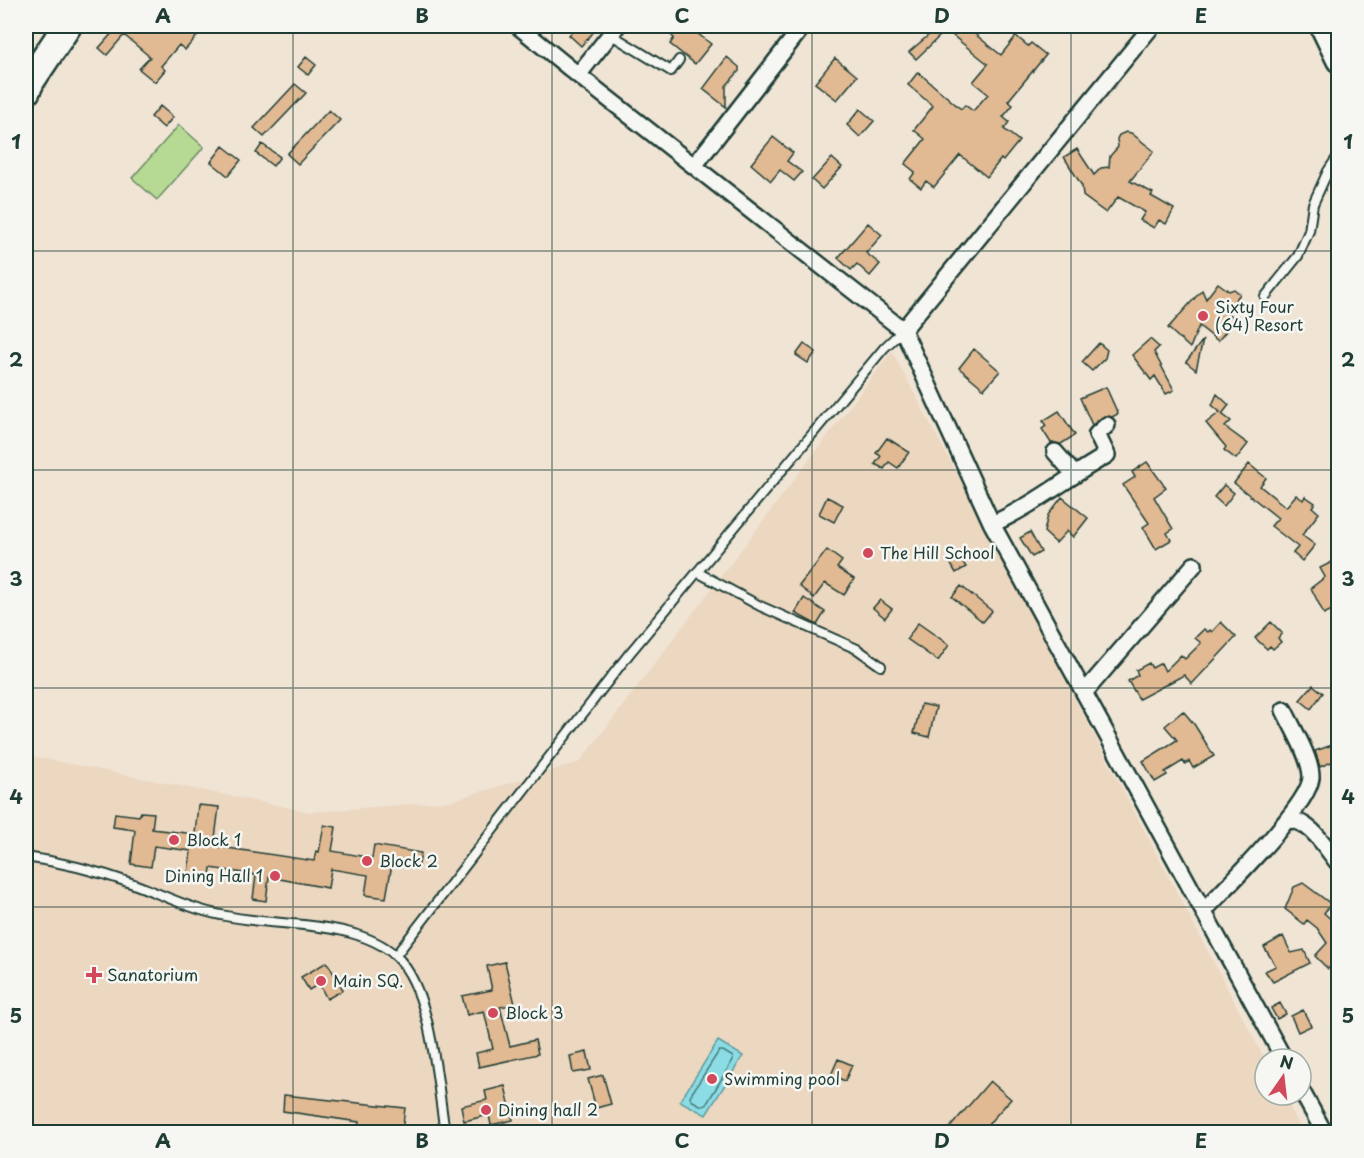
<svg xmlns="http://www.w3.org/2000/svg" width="1364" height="1158" font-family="'Playpen Sans',sans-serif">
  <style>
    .built { fill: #ecd7c1 }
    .green { fill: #b6d994; stroke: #6a8b64; stroke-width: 1.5 }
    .water { fill: #8bdce5; stroke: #609c9e; stroke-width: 1.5 }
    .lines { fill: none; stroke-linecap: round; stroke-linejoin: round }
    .shore { stroke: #4a7d7b; stroke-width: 1.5 }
    .building { fill: #e1b992; stroke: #1f3d34; stroke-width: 1.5 }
    .lane-casing { stroke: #1f3d34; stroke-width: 12 }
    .street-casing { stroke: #1f3d34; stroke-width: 20 }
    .secondary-casing { stroke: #1f3d34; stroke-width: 26 }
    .highway-casing { stroke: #1f3d34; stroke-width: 32 }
    .lane { stroke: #f6f6f2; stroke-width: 8 }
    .street { stroke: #f6f6f2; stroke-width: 15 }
    .secondary { stroke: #f6f6f2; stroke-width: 21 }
    .highway { stroke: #f6f6f2; stroke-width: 27 }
    .grid { fill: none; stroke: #1f3d34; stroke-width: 1.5; stroke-opacity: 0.55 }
    .poi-dot { fill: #d1495b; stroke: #f6f6f2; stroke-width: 2 }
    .labels { text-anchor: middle; stroke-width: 5; stroke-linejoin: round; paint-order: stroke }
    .poi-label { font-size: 16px; fill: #1f3d34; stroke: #f6f6f2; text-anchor: start }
    .neatline { fill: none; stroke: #1f3d34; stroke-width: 2 }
    .grid-label { font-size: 20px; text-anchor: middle; font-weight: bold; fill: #1f3d34 }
  </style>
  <rect width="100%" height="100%" fill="#f0e4d5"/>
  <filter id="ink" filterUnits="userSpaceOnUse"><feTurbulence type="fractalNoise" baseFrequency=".0167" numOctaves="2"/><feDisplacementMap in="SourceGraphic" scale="12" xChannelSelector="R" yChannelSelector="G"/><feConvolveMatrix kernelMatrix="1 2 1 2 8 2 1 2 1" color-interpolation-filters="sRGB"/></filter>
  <g filter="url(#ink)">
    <!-- built -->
    <path class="built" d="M892 351 1265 1060V1095H1283L1303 1132H26V755L310 812 450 801 580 762Z"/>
    <!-- green -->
    <path class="green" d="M179 125 204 147 157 200 132 178Z"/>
    <!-- water -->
    <path class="water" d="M718 1041 743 1056 706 1115 680 1101Z"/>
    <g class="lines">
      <!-- shore -->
      <path class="shore" d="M723 1051 733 1057V1060L706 1105 702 1106 691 1100 690 1096 719 1051Z"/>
    </g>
    <!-- building -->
    <path class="building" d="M106 26H206L185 50 179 45 161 66 165 70 155 82 139 69 150 57 124 35 107 55 99 48 113 32Z
      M578 26H599L581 46 569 35Z
      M662 26H688L711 44 695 64 670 44 674 38Z
      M955 26 965 29 966 27 1001 55 1016 36 1028 46 1031 43 1046 55 1008 101 1013 105 1003 117 1009 122 1004 129 1019 141 1003 161 1001 159 987 177 960 155 934 187 926 181 921 188 910 179 915 172 905 164 925 139 914 130 933 106 908 85 918 72 961 109 965 105 973 111 988 94 973 82 988 64 952 35Z
      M938 27 943 33 916 59 909 52Z
      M306 57 316 65 308 75 298 67Z
      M727 57 739 67V71L726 86V107L703 89Z
      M835 58 857 76 837 100 815 83Z
      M295 84 306 93 264 137 254 128Z
      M160 106 173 117 164 128 151 117Z
      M860 109 874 121 860 137 847 125Z
      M329 110 340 120 298 164 287 154Z
      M1126 132 1131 133 1154 151 1130 181 1153 193 1151 196 1174 209 1166 224 1159 220 1154 228 1140 220 1145 212 1118 197 1106 213 1083 196 1082 186 1064 157 1077 149 1094 175 1101 168 1109 167 1110 156 1118 147 1117 139 1119 135Z
      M773 137 793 153 787 161 802 172 794 181 780 170 771 181 751 164Z
      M262 144 280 157 273 166 256 153Z
      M223 146 241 160 228 176 211 162Z
      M832 158 842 167 822 189 812 180Z
      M868 223 882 235 866 253 880 264 870 276 857 264 851 270 838 258Z
      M1218 283 1229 291 1234 289 1240 294 1226 312 1236 319 1218 341 1199 326 1190 348 1168 328 1202 290 1206 299Z
      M1150 339 1159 347 1154 352 1174 390 1166 394 1155 376 1151 380 1132 355Z
      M1203 340 1196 370 1186 362Z
      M1099 343 1107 350 1105 358 1092 371 1082 362Z
      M804 344 816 352 808 363 796 355Z
      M974 349 1000 371 984 389 959 368Z
      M1106 387 1118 414 1112 417 1104 416 1092 425 1080 398Z
      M1217 394 1229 405 1222 414 1231 421 1225 427 1248 444 1236 459 1224 450 1226 447 1206 423 1220 412 1212 405Z
      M1059 411 1075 435 1061 444 1051 443 1042 429 1046 426 1043 421Z
      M887 438 909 452 898 468 889 462 884 469 875 464 881 456 876 453Z
      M1147 462 1166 488 1154 497 1173 529 1167 533 1171 540 1156 549 1143 527 1149 523 1123 485 1135 477 1132 472Z
      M1249 464 1266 478 1260 486 1286 507 1296 495 1303 500 1305 496 1315 503 1312 507 1319 513 1302 535 1315 545 1302 561 1293 553 1298 547 1271 526 1278 518 1234 483Z
      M1224 485 1234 493 1224 506 1214 497Z
      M827 497 843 505 834 522 819 514Z
      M1062 497 1088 518 1073 537 1067 531 1056 543 1044 532 1048 515Z
      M1030 532 1041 552 1032 557 1020 538Z
      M827 550 842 561 837 568 854 579 844 595 825 583 814 598 799 586Z
      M958 555 966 567 956 573 949 561Z
      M1338 559V607L1324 614 1311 588 1325 577 1320 568Z
      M961 586 992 611 983 622 952 597Z
      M804 598 825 612 817 625 795 613Z
      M880 600 892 609 885 618 873 608Z
      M1221 622 1236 637 1192 684 1184 675 1139 699 1128 681 1138 675 1136 670 1149 663 1152 668 1161 663 1165 671 1181 655 1185 659 1201 643 1195 638 1204 629 1208 632 1210 630 1212 632Z
      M1271 622 1282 633 1278 638 1281 642 1273 649 1270 646 1267 649 1255 638Z
      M918 623 949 645 938 661 907 639Z
      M1313 685 1323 693 1311 709 1300 700Z
      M921 704 936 707 929 737 914 733Z
      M1183 711 1194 724 1214 756 1193 768 1189 761 1185 764 1183 761 1165 772 1167 775 1155 782 1143 761 1177 740 1165 726Z
      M1338 743V759L1320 767 1315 751Z
      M198 805 219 807 214 846 314 861 316 851 319 852 324 825 336 827 332 851 372 858 374 845 421 853 418 869 392 864 386 898 365 895 368 875 331 869 328 888 269 877 266 901 253 899 256 875 211 868 210 876 188 873 191 851 154 846 151 867 131 864 135 830 113 827 115 813 139 816 141 812 154 813 152 829 195 834Z
      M1303 883 1331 904 1324 913 1338 926V958L1328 969 1315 956 1327 943 1317 928 1307 920 1304 924 1285 909 1294 887Z
      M1283 936 1291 953 1304 950 1310 963 1273 982 1265 971 1276 966 1264 947Z
      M327 962 343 990 327 999 319 984 309 990 301 977Z
      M505 962 515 1004 500 1007 510 1046 535 1040 538 1054 479 1067 476 1053 493 1049 484 1011 467 1015 462 996 492 990 487 966Z
      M1280 1003 1286 1014 1277 1019 1271 1008Z
      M1303 1010 1311 1026 1298 1032 1291 1016Z
      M587 1052 591 1070 573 1073 570 1056Z
      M838 1059 852 1065 845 1081 831 1075Z
      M603 1075 611 1104 596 1108 588 1079Z
      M990 1081 1011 1099 981 1132H946Z
      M505 1086 513 1120 491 1125 489 1115 464 1121 461 1106 487 1100 485 1091Z
      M284 1095 405 1108 402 1132H358L359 1122 283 1111Z"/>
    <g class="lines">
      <!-- lane casing -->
      <g class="lane-casing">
        <path id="lane" d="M610 34 671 71 679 60
          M1265 297 1298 256 1309 231 1313 204 1328 171 1338 156
          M697 572 760 606 857 649 881 666
          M26 857C61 862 97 871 131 883 161 894 190 909 221 915 261 924 303 922 343 931 360 935 382 943 396 956 432 990 437 1084 445 1132
          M396 955 629 654 884 348 903 330"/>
      </g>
      <!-- street casing -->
      <g class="street-casing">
        <path id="street" d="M518 26 578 75 903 330 992 524 1284 1059
          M578 75 617 26
          M694 166 803 26
          M903 330 1152 26
          M1055 452 1074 474
          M992 524C1033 506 1068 477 1107 455L1097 434 1107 425
          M1084 693 1194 565
          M1287 820C1310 819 1325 847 1338 863
          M1204 911C1227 886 1308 807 1311 778 1312 760 1292 727 1284 710
          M1301 1090 1324 1132"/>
      </g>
      <!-- secondary casing -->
      <g class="secondary-casing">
        <path id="secondary" d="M1321 26 1338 61"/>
      </g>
      <!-- highway casing -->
      <g class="highway-casing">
        <path id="highway" d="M26 91 31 80 67 26"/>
      </g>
      <!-- lane -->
      <use href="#lane" class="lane"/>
      <!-- street -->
      <use href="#street" class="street"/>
      <!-- secondary -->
      <use href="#secondary" class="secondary"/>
      <!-- highway -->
      <use href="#highway" class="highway"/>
    </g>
  </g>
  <!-- grid -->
  <path class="grid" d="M293 26V1132M552 26V1132M812 26V1132M1071 26V1132M26 251H1338M26 470H1338M26 688H1338M26 907H1338"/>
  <!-- markers -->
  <g class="poi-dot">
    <circle cx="1203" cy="316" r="6"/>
    <circle cx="868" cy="553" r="6"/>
    <circle cx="174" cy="840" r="6"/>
    <circle cx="367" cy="861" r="6"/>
    <circle cx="275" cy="876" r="6"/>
    <path d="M91 966h6v6h6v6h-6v6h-6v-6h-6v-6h6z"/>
    <circle cx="321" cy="981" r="6"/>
    <circle cx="493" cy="1013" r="6"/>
    <circle cx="712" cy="1079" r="6"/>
    <circle cx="486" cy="1110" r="6"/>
  </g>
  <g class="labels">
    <!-- poi labels -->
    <g class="poi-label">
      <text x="1215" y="313">Sixty Four<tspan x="1215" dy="18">(64) Resort</tspan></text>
      <text x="880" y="559">The Hill School</text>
      <text x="186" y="846">Block 1</text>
      <text x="379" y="867">Block 2</text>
      <text x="263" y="882" text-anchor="end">Dining Hall 1</text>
      <text x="107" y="981">Sanatorium</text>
      <text x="333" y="987">Main SQ.</text>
      <text x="505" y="1019">Block 3</text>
      <text x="724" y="1085">Swimming pool</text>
      <text x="498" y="1116">Dining hall 2</text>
    </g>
  </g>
  <!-- margin -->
  <rect width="1364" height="1158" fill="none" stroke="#f6f6f2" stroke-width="66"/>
  <!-- north arrow -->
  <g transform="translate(1283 1077) rotate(14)"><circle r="28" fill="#f6f6f2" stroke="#a0aca6" stroke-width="1.5"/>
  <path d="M0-4.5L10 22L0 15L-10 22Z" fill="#d1495b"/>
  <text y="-9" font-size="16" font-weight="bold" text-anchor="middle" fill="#1f3d34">N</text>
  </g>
  <rect x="33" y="33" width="1298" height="1092" class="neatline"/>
  <g class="grid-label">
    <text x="163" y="23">A</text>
    <text x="422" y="23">B</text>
    <text x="682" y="23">C</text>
    <text x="942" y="23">D</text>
    <text x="1201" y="23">E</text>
    <text x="16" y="149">1</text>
    <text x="1348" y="149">1</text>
    <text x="16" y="367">2</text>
    <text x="1348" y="367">2</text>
    <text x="16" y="586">3</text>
    <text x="1348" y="586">3</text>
    <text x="16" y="804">4</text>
    <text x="1348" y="804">4</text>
    <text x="16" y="1023">5</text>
    <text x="1348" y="1023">5</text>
    <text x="163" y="1148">A</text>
    <text x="422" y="1148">B</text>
    <text x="682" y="1148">C</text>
    <text x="942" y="1148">D</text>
    <text x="1201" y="1148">E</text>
  </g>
</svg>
